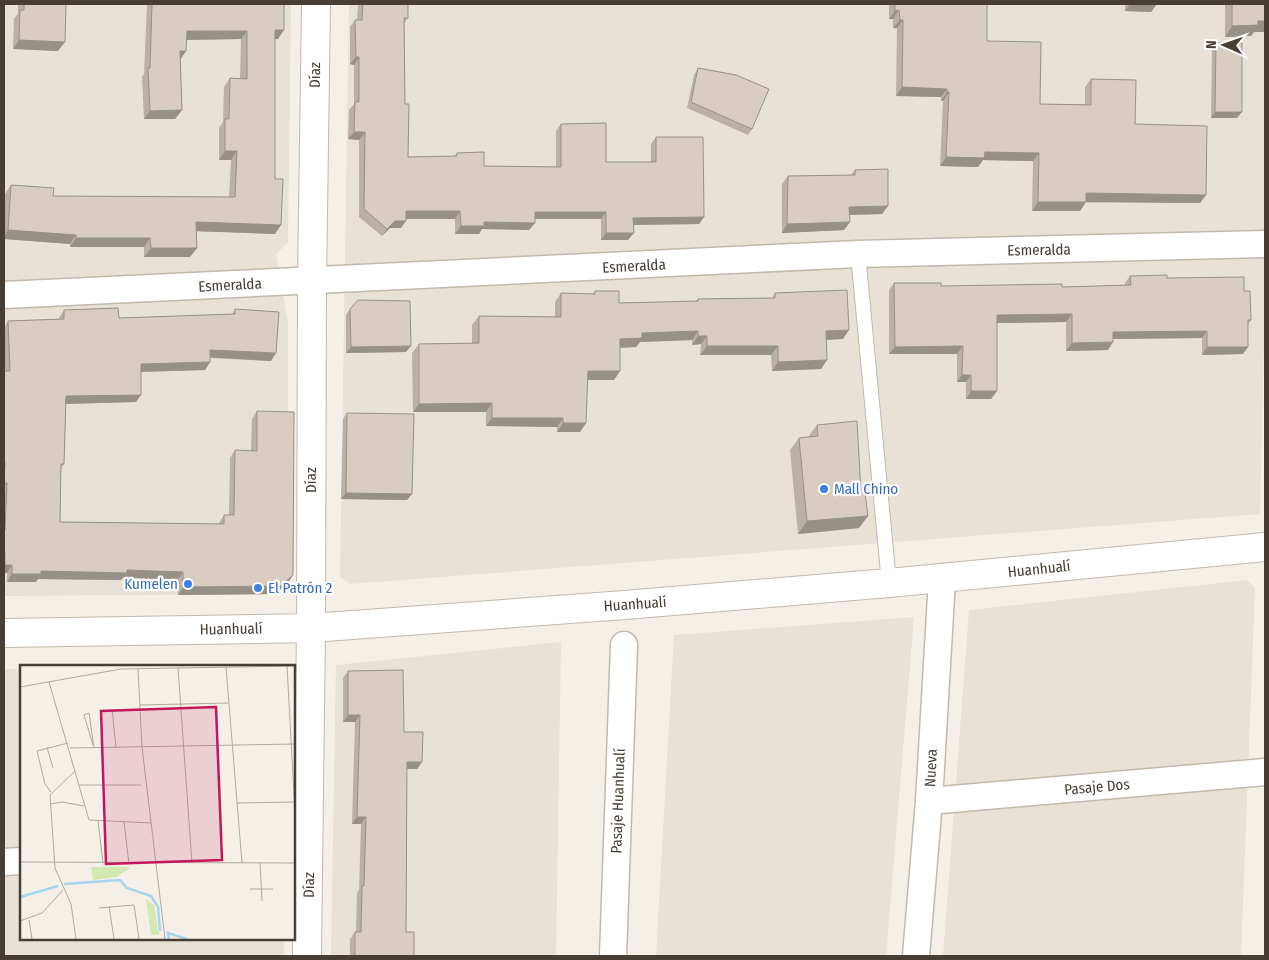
<svg xmlns="http://www.w3.org/2000/svg" width="1269" height="960" font-family="'Fira Sans Condensed',sans-serif">
  <style>
    .residential { fill: #e8e1d5 }
    .lines { fill: none; stroke-linecap: round; stroke-linejoin: round }
    .service-casing { stroke: #c2b9ad; stroke-width: 16 }
    .minor-casing { stroke: #c2b9ad; stroke-width: 29 }
    .tertiary-casing { stroke: #c2b9ad; stroke-width: 30 }
    .service { stroke: #fff; stroke-width: 14 }
    .minor { stroke: #fff; stroke-width: 26 }
    .tertiary { stroke: #fff; stroke-width: 28 }
    .wall { fill: #bab0a5 }
    .shaded-wall { fill: #979086 }
    .building { fill: #d8cdc0; stroke: #979086 }
    .shop-dot { fill: #3f7fe0; stroke: #fff; stroke-width: 2 }
    .labels { text-anchor: middle; stroke-width: 4.5; stroke-linejoin: round; paint-order: stroke }
    .street-label { font-size: 15px; fill: #473f36; stroke: #fff }
    .shop-label { font-size: 15px; fill: #366cbe; stroke: #fff; text-anchor: start }
    .inset-river { fill: none; stroke: #a4d6f0; stroke-width: 2.5 }
    .inset-road { fill: none; stroke: #afa9a0; stroke-width: 1 }
    .view { fill: #c2185b; fill-opacity: 0.15; stroke: #c2185b; stroke-width: 2.5 }
    .inset-edge { fill: none; stroke: #473f36; stroke-width: 2.5 }
  </style>
  <rect width="100%" height="100%" fill="#f4efe7"/>
  <!-- residential -->
  <path class="residential" d="M4 4H291L288 242 276 254 288 322V583L275 594 4 596Z
    M349 4H1265V301L1260 514 350 584 340 577Z
    M1247 580 1255 588 1241 956H943L969 610Z
    M914 617 886 956H656L674 635Z
    M561 642 556 956H331L336 665Z
    M4 669H21V939H284V956H4Z"/>
  <g class="lines">
    <!-- service casing -->
    <g class="service-casing">
      <path id="service" d="M858 254 889 583"/>
    </g>
    <!-- minor casing -->
    <g class="minor-casing">
      <path id="minor" d="M4 295 858 254 1265 244
        M929 801 1265 772
        M4 862 21 861
        M613 956 624 645
        M916 956 929 801 942 579"/>
    </g>
    <!-- tertiary casing -->
    <g class="tertiary-casing">
      <path id="tertiary" d="M4 633 311 628 625 605 889 583 1265 547
        M307 956 311 628 312 281 316 4"/>
    </g>
    <!-- service -->
    <use href="#service" class="service"/>
    <!-- minor -->
    <use href="#minor" class="minor"/>
    <!-- tertiary -->
    <use href="#tertiary" class="tertiary"/>
  </g>
  <!-- wall -->
  <path class="wall" d="M18 4H66L58 51 13 49 14 19 18 13Z
    M147 4H285L278 39H275V234L197 231V248L190 257H144V247H70V244L4 239V210L5 194 11 185 53 196 229 197 231 160H219V128L223 122 224 87 230 78H240L241 39 187 40 180 59 182 110 175 119H144L142 77 144 74Z
    M358 4H408V18L404 23 405 104 408 157 454 156 457 153 484 166 556 167V131L561 124 606 162H651V144L656 137 704 217 699 224 633 225 628 240H601V219H535V223L529 230 482 229 479 234H455V219H406L401 228H390L382 236 359 217V140L348 139 349 110 354 104V65L350 64V27L355 20H357Z
    M889 4H987V41L1040 104H1085V87L1091 79 1206 195 1200 203 1086 202 1080 211H1032L1033 161 983 160 978 167 940 166 943 101H941V97L896 96 897 28H893V19H889Z
    M1125 4H1157L1151 12 1125 11Z
    M1225 4H1265L1254 32 1251 36 1225 37Z
    M1216 43 1237 118H1211L1212 49Z
    M698 68 752 129 748 135 687 108 694 75Z
    M855 170 882 214 850 215V222L844 230 782 233V184L788 176 851 175Z
    M1130 276 1167 278 1244 291 1251 320 1248 325 1243 354 1202 355V338L1113 339 1108 350 1066 351V322L997 323V391L991 399H966V382H957V354H889V290L894 283 941 286 1062 287 1125 285V283Z
    M595 291 619 303 696 301 698 299 772 298 775 293 843 339 826 340 821 369 772 371 771 355H700L701 344 692 345V340L640 342 636 347 620 348V371L614 380H587L586 423 580 432H557V427L486 426V412H413L412 353 419 344 472 343V325L479 316 555 317V302L561 293 593 294Z
    M235 309 271 361 210 358V362L205 370 141 372 136 402 66 404 64 464 61 469 60 522 219 524V523L224 515H229L230 458 235 450 251 451 252 419 257 411 288 583 275 594 178 595V579L123 578 121 580 38 579 36 582H7V573H4V328L8 321 59 319V318L64 310 119 318 232 314Z
    M350 309 406 352 346 353V315Z
    M347 413 412 494 407 500 341 499 343 419Z
    M817 425 861 494 859 528 798 534 790 450 799 438 808 437Z
    M348 671 404 732 422 762 417 769H407L406 932 414 956H350V939L355 932H356L357 893 359 890 361 824H352L355 722H343V678Z"/>
  <!-- shaded-wall -->
  <path class="shaded-wall" d="M1130 4H1157L1151 12 1125 11Z
    M899 10 893 19H889L895 11Z
    M900 20H903L897 28H893Z
    M1258 21H1265V32H1254L1251 36 1225 37 1232 26Z
    M275 30H284L278 39H269Z
    M187 31H247L241 39 181 40Z
    M19 40 65 42 58 51 13 49Z
    M180 51H186L180 60Z
    M356 57H359L354 65 350 64Z
    M902 87 947 89 941 97 896 96Z
    M947 92H949L943 101H941Z
    M182 110 175 119H144L150 111Z
    M1215 112H1242L1237 118H1211Z
    M354 132H365L359 140 348 139Z
    M225 151H237L231 160H219Z
    M985 152 1039 153 1033 161 983 160 978 167 940 166 946 157Z
    M1086 193 1206 195 1200 203 1080 202Z
    M1038 202H1086L1080 211H1032Z
    M888 206 882 214 843 215 849 207Z
    M406 211H460L455 219H401Z
    M535 212H606L601 219H530Z
    M704 217 699 224 628 225 633 218Z
    M395 221H406L401 228H390L382 236 387 229Z
    M196 222 281 225 275 234 190 231Z
    M484 222 535 223 529 230 482 229 479 234H455L461 226Z
    M850 222 844 230 782 233 787 224Z
    M8 230 76 235 70 244 4 239V237Z
    M606 233H634L628 240H601Z
    M76 238H150L144 247H70Z
    M151 248H197L190 257H144Z
    M1072 314 1066 322 992 323 997 315Z
    M849 330 843 339 820 340 826 331Z
    M698 331 692 340 640 342 636 347 613 348 620 339 642 333Z
    M1207 331 1202 338 1108 339 1113 332Z
    M698 336H707L701 344 692 345Z
    M1113 342 1108 350 1066 351 1072 343Z
    M411 346 406 352 346 353 351 347Z
    M707 346H778L771 355H700Z
    M963 346 957 354H889L895 347Z
    M1207 347H1248L1243 354 1202 355Z
    M210 350 276 353 271 361 204 357Z
    M827 360 821 369 772 371 778 362Z
    M210 362 205 370 135 372 141 364Z
    M588 371H620L614 380H581Z
    M962 375H971L966 382H957Z
    M971 391H997L991 399H966Z
    M141 395 136 402 60 404 66 396Z
    M492 403 486 412H413L419 404Z
    M492 418H563L557 427 486 426Z
    M563 423H586L580 432H557Z
    M346 493 412 494 407 500 341 499Z
    M868 516 859 528 798 534 807 521Z
    M5 565H12L7 573H4V566Z
    M127 570 183 572 178 579 123 578 121 580 38 579 36 582H7L12 574 41 571Z
    M293 575 288 583 275 594 178 595 183 587Z
    M348 715H360L355 722H343Z
    M407 762H422L417 769H402Z
    M357 817H366L361 824H352Z"/>
  <!-- building -->
  <path class="building" d="M24 4H66L65 42 19 40 20 10H24Z
    M152 4H284V30H275V179H283L281 225 196 222 197 248H151L150 238H76V235L8 230 11 185 54 188 53 196 235 197 237 151H225V119H229L230 78 247 79V31H187L186 51H180L182 110 150 111 148 68H150Z
    M363 4H408V18H404L405 104H409L408 157 457 156V153L484 152V166L561 167V124L606 123V162H656V137H703L704 217 633 218 634 233H606V212H535V223L484 222V226H461L460 211H406V221H395L387 229 364 209 365 132H354L355 102H359V57H356L355 20H362Z
    M895 4H987V41L1041 42 1040 104 1091 105V79L1136 80 1135 124 1207 126 1206 195 1086 193V202H1038L1039 153 985 152 984 158 946 157 949 92H947V89L902 87 903 20H900L899 10 895 11Z
    M1232 4H1265V21H1258V25L1232 26Z
    M1216 43H1242V112H1215Z
    M698 68 736 75 769 89 752 129 691 102Z
    M888 169V206L849 207 850 222 787 224 788 176 855 175V170Z
    M1167 275V278L1244 277V291H1250L1251 320H1248V347H1207V331L1113 332V342L1072 343V314L997 315V391H971V375H962L963 346 895 347 894 283H941V286L1062 284V287L1131 285 1130 276Z
    M847 290 849 330 826 331 827 360 778 362V346H707V336H698V331L642 333V338L620 339V371H588L586 423H563V418H492V403L419 404V344L479 343V316L561 317V293L595 294V291H619V303L698 301V299L775 298V293Z
    M358 300 410 301 411 346 351 347 350 309Z
    M118 308 119 318 235 314V309L279 312 276 353 210 350V362L141 364V395L66 396 64 464H61L60 522 224 524V515H234L235 450 257 451V411L294 412 293 575 281 586 183 587V572L127 570V573L41 571V574H12V565H5L4 530H5L7 483H4L5 462H4V371H10L8 321 64 319V310Z
    M347 413 414 414 412 494 346 493Z
    M857 421 861 494 865 493 868 516 807 521 799 438 818 436 817 425Z
    M403 670 404 732H423L422 762H407L406 932H414V956H355V932H361L362 885 364 886 366 817H357L360 715H348V671Z"/>
  <!-- markers -->
  <g class="shop-dot">
    <circle cx="824" cy="489" r="5"/>
    <circle cx="188" cy="584" r="5"/>
    <circle cx="258" cy="588" r="5"/>
  </g>
  <g class="labels">
    <!-- street labels -->
    <g class="street-label">
      <text transform="translate(315 75) rotate(-89)" y="5">Díaz</text>
      <text transform="translate(1039 250) rotate(-1)" y="5">Esmeralda</text>
      <text transform="translate(634 266) rotate(-3)" y="5">Esmeralda</text>
      <text transform="translate(230 285) rotate(-3)" y="5">Esmeralda</text>
      <text transform="translate(311 480) rotate(-90)" y="5">Díaz</text>
      <text transform="translate(1039 569) rotate(-6)" y="5">Huanhualí</text>
      <text transform="translate(635 604) rotate(-4)" y="5">Huanhualí</text>
      <text transform="translate(231 629) rotate(-1)" y="5">Huanhualí</text>
      <text transform="translate(931 768) rotate(-87)" y="5">Nueva</text>
      <text transform="translate(1097 787) rotate(-5)" y="5">Pasaje Dos</text>
      <text transform="translate(618 801) rotate(-88)" y="5">Pasaje Huanhualí</text>
      <text transform="translate(309 885) rotate(-89)" y="5">Díaz</text>
    </g>
    <!-- shop labels -->
    <g class="shop-label">
      <text x="834" y="494">Mall Chino</text>
      <text x="178" y="589" text-anchor="end">Kumelen</text>
      <text x="268" y="593">El Patrón 2</text>
    </g>
  </g>
  <!-- overview -->
  <g transform="translate(20 665)">
    <rect width="275" height="275" fill="#f4efe7"/>
    <path d="M71 202H107L110 203 96 212 73 215ZM126 234 134 240 138 267 141 269 131 270Z" fill="#d3e8b0"/>
    <path class="inset-river" d="M44 219 100 215 107 223 131 231 138 242 140 266M0 232 38 221M149 274 148 268 167 274"/>
    <path class="inset-road" d="M267 1 275 147M206 2 222 198M158 3 172 198M118 4 122 82 145 274M29 17 69 155 131 158M0 22 101 4 275 1M120 40 208 38M92 44 96 83M73 80 64 50 69 48 74 83M27 82 33 103M50 83 275 79M55 106 30 130 35 203 51 239 56 274M59 120H121M31 127 25 119 17 86 48 78M217 138 275 137M31 139 42 137 64 141M78 156 83 198M104 157 109 199M0 197 275 198M240 198 242 236M230 224H253M89 241 94 274M79 243 114 240 119 274M9 255 12 274M0 256 22 248 43 225"/>
    <path class="view" d="M196 42 202 195 86 199 81 46Z"/>
    <rect width="275" height="275" class="inset-edge"/>
  </g>
  <!-- border -->
  <rect width="1269" height="960" fill="none" stroke="#473f36" stroke-width="10"/>
  <!-- north arrow -->
  <g transform="translate(1224 45) rotate(272)" stroke="#ffffff" stroke-width="4" paint-order="stroke">
  <path d="M0-4L9 19L0 12L-9 19Z" fill="#473f36"/>
  <text y="-8" font-size="14" font-weight="bold" text-anchor="middle" fill="#473f36">N</text>
  </g>
</svg>
